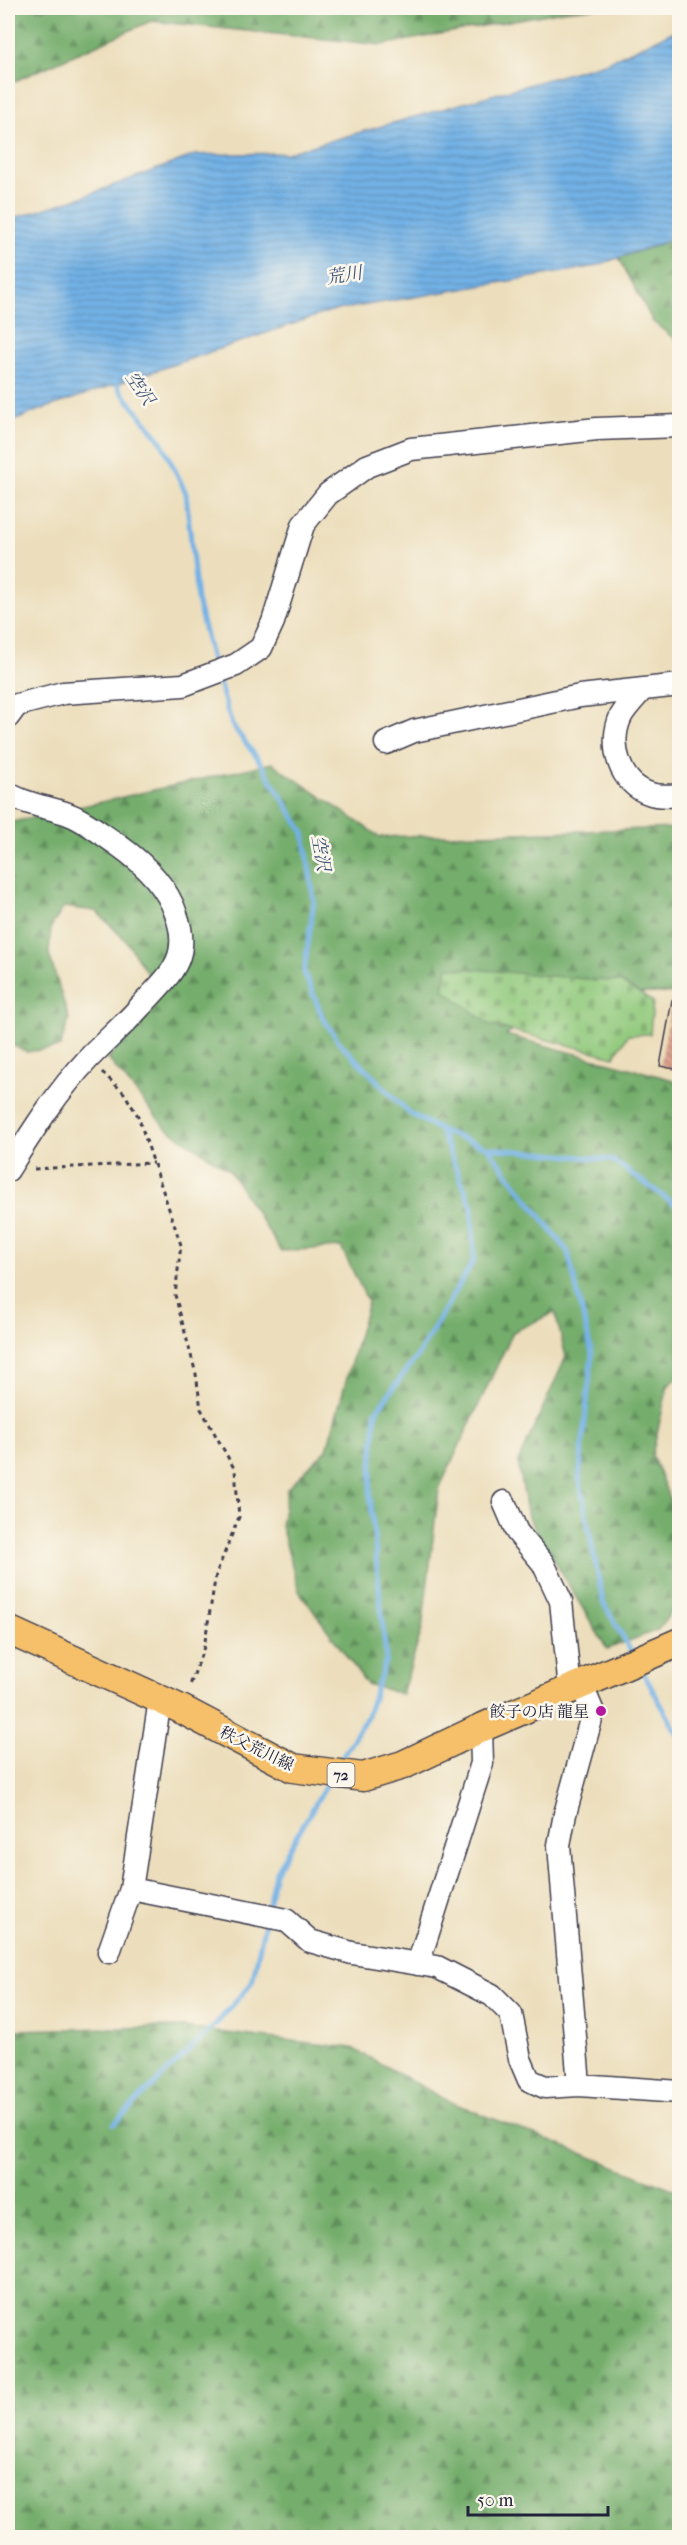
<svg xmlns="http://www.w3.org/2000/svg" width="687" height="2545" font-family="'IM FELL French Canon','Noto Serif JP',serif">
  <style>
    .forest { fill: url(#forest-firs); stroke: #4b6854; stroke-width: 1.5 }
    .cemetery { fill: url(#cemetery-stones); stroke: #59765c; stroke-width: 1.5 }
    .water { fill: url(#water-rules); stroke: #4a6a90; stroke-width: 1.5 }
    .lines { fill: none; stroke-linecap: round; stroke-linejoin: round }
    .stream { stroke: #72b1e5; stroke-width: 5 }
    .building { fill: url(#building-back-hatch) }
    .minor-casing { stroke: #403e4e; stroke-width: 25 }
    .major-casing { stroke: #403e4e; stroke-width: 31 }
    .path { stroke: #403e4e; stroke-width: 3; stroke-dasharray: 4.5 4.5; stroke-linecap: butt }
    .minor { stroke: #fff; stroke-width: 22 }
    .major { stroke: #f6c06b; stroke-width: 28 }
    .poi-dot { fill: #b5179e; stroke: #fbf7ec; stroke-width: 2 }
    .labels { text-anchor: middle; stroke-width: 5; stroke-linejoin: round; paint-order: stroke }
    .shield { fill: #fbf7ec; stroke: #636270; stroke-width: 1.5 }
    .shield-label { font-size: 15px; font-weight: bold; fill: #22223b }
    .poi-label { font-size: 16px; fill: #22223b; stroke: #fbf7ec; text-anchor: end }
    .street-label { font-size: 16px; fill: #22223b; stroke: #fbf7ec }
    .water-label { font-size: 18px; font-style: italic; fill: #3e5476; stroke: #fbf7ec }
  </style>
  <defs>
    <pattern id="forest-firs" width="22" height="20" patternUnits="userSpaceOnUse" patternTransform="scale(1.5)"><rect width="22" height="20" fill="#74ad6c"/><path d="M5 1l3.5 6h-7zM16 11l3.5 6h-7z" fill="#5f8c5a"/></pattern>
    <pattern id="cemetery-stones" width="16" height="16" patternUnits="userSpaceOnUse" patternTransform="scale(1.5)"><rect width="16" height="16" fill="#90c97c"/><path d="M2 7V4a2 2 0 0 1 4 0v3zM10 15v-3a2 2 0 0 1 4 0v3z" fill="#7cac6c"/></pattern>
    <pattern id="water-rules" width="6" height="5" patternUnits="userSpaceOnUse" patternTransform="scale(1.5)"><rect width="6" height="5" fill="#72b1e5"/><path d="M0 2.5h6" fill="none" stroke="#5d90bb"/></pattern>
    <pattern id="building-back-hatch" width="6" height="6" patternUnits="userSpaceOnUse" patternTransform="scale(1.5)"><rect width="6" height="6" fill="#dda38e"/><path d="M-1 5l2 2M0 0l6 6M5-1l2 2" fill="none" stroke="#b38475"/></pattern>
  </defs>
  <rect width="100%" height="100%" fill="#fbf7ec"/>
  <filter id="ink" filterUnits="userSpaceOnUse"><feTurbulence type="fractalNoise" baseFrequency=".0167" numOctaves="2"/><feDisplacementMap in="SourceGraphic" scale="12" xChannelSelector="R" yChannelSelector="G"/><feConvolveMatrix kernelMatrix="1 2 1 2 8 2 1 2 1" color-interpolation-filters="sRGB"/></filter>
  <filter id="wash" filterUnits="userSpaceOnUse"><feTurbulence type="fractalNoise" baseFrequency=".008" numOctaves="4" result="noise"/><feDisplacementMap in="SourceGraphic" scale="24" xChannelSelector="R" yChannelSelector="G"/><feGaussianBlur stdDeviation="1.35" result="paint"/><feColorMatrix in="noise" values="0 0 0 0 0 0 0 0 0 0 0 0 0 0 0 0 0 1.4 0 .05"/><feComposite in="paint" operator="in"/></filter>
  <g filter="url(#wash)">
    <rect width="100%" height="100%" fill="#ecdebc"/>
    <!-- forest -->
    <path class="forest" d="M8 8H596L563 11 382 45 151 21 8 84Z
      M679 237V342L653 322 619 258Z
      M272 763 380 837 679 828V993L563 994 506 1035 670 1079 679 1085V1377L668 1386 652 1455 678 1520 680 1600 658 1630 607 1649 528 1517 518 1462 566 1357 555 1312 513 1332 439 1489 422 1629 402 1694 367 1684 299 1591 281 1526 287 1489 327 1449 368 1302 341 1247 281 1251 229 1170 165 1127 108 1059 161 995 127 942 96 911 64 907 51 927 49 954 69 1019 60 1047 27 1052 8 1043V823Z
      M175 2027 352 2048 448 2101 673 2189H679V2537H8V2030Z"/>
    <!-- cemetery -->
    <path class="cemetery" d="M448 967 621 982 653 1002 650 1034 628 1035 614 1057 490 1025 443 989Z"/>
    <!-- water -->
    <path class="water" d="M679 29V237L592 267 331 311 34 412 8 424V220L82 197 195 155 287 153 605 63Z"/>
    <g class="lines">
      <!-- stream -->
      <path class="stream" d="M115 380 120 390 161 441 186 493 197 600 214 668
        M217 676 232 725 258 759 304 833 314 901 304 972 323 1018 339 1042 409 1113 440 1130 488 1148 612 1160 680 1208
        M488 1148 568 1252 592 1354 579 1478 603 1602 632 1653
        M641 1669 680 1738
        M337 1766 367 1716 386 1659 370 1494 376 1411 418 1355 474 1260 472 1207 440 1130
        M267 1910 275 1873 328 1782
        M114 2124 216 2024 252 1983 265 1922"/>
    </g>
    <g id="blocks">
      <!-- building -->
      <path class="building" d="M672 1000H680V1070L660 1066Z"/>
    </g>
  </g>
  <g filter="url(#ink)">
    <use href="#blocks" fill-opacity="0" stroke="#403e4e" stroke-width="1.5"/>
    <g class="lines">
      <!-- minor casing -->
      <g class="minor-casing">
        <path id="minor" d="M642 690C635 698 626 707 621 716 608 744 619 785 651 794 659 797 671 795 680 796
          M8 717 17 705 63 693 183 685 236 665 261 648 273 622 303 525 328 494 367 466 411 449 597 429 680 426
          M386 743 414 731 580 696 680 685
          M8 793C23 804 49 807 68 814 85 820 103 835 118 845 142 862 167 886 176 914 193 960 167 977 139 1008 123 1026 104 1042 88 1059 56 1093 32 1132 8 1170
          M504 1502 517 1532 543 1563 561 1601 570 1690
          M131 1889 286 1920 310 1941 352 1953 437 1967 492 1995 511 2014 520 2059 529 2080 545 2087 579 2085 680 2092
          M109 1952 131 1889 160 1700
          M418 1964 482 1763 481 1728
          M579 2085 559 1845 565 1814 593 1712 581 1684"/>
      </g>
      <!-- major casing -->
      <g class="major-casing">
        <path id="major" d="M8 1630 181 1709 293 1768 363 1777 403 1765 481 1728 680 1642"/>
      </g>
      <!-- path -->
      <path class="path" d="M102 1072 124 1093 138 1116 181 1245 175 1295 196 1374 201 1409 235 1470 239 1517 216 1574 204 1647 189 1688
        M34 1169 153 1163"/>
      <!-- minor -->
      <use href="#minor" class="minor"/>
      <!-- major -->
      <use href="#major" class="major"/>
    </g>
  </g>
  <!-- markers -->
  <circle class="poi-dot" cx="601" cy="1711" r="6"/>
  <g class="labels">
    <!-- shield labels -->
    <rect class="shield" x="327.5" y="1763" width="27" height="24" rx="4.5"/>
    <g class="shield-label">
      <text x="341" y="1780">72</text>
    </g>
    <!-- poi labels -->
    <g class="poi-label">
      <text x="589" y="1717">餃子の店 龍星</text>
    </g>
    <!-- street labels -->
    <g class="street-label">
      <text transform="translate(257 1748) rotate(26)" y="6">秩父荒川線</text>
    </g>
    <!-- water labels -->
    <g class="water-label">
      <text transform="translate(344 275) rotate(-9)" y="6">荒川</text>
      <text transform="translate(140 388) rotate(55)" y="6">空沢</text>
      <text transform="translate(321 853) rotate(80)" y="6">空沢</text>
    </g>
  </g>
  <!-- margin -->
  <rect width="687" height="2545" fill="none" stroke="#fbf7ec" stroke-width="30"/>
  <!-- scale -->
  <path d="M468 2506v9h140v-9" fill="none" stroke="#22223b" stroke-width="3"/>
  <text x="477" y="2506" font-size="18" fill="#22223b" stroke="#fbf7ec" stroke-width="4.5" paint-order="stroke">50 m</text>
</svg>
